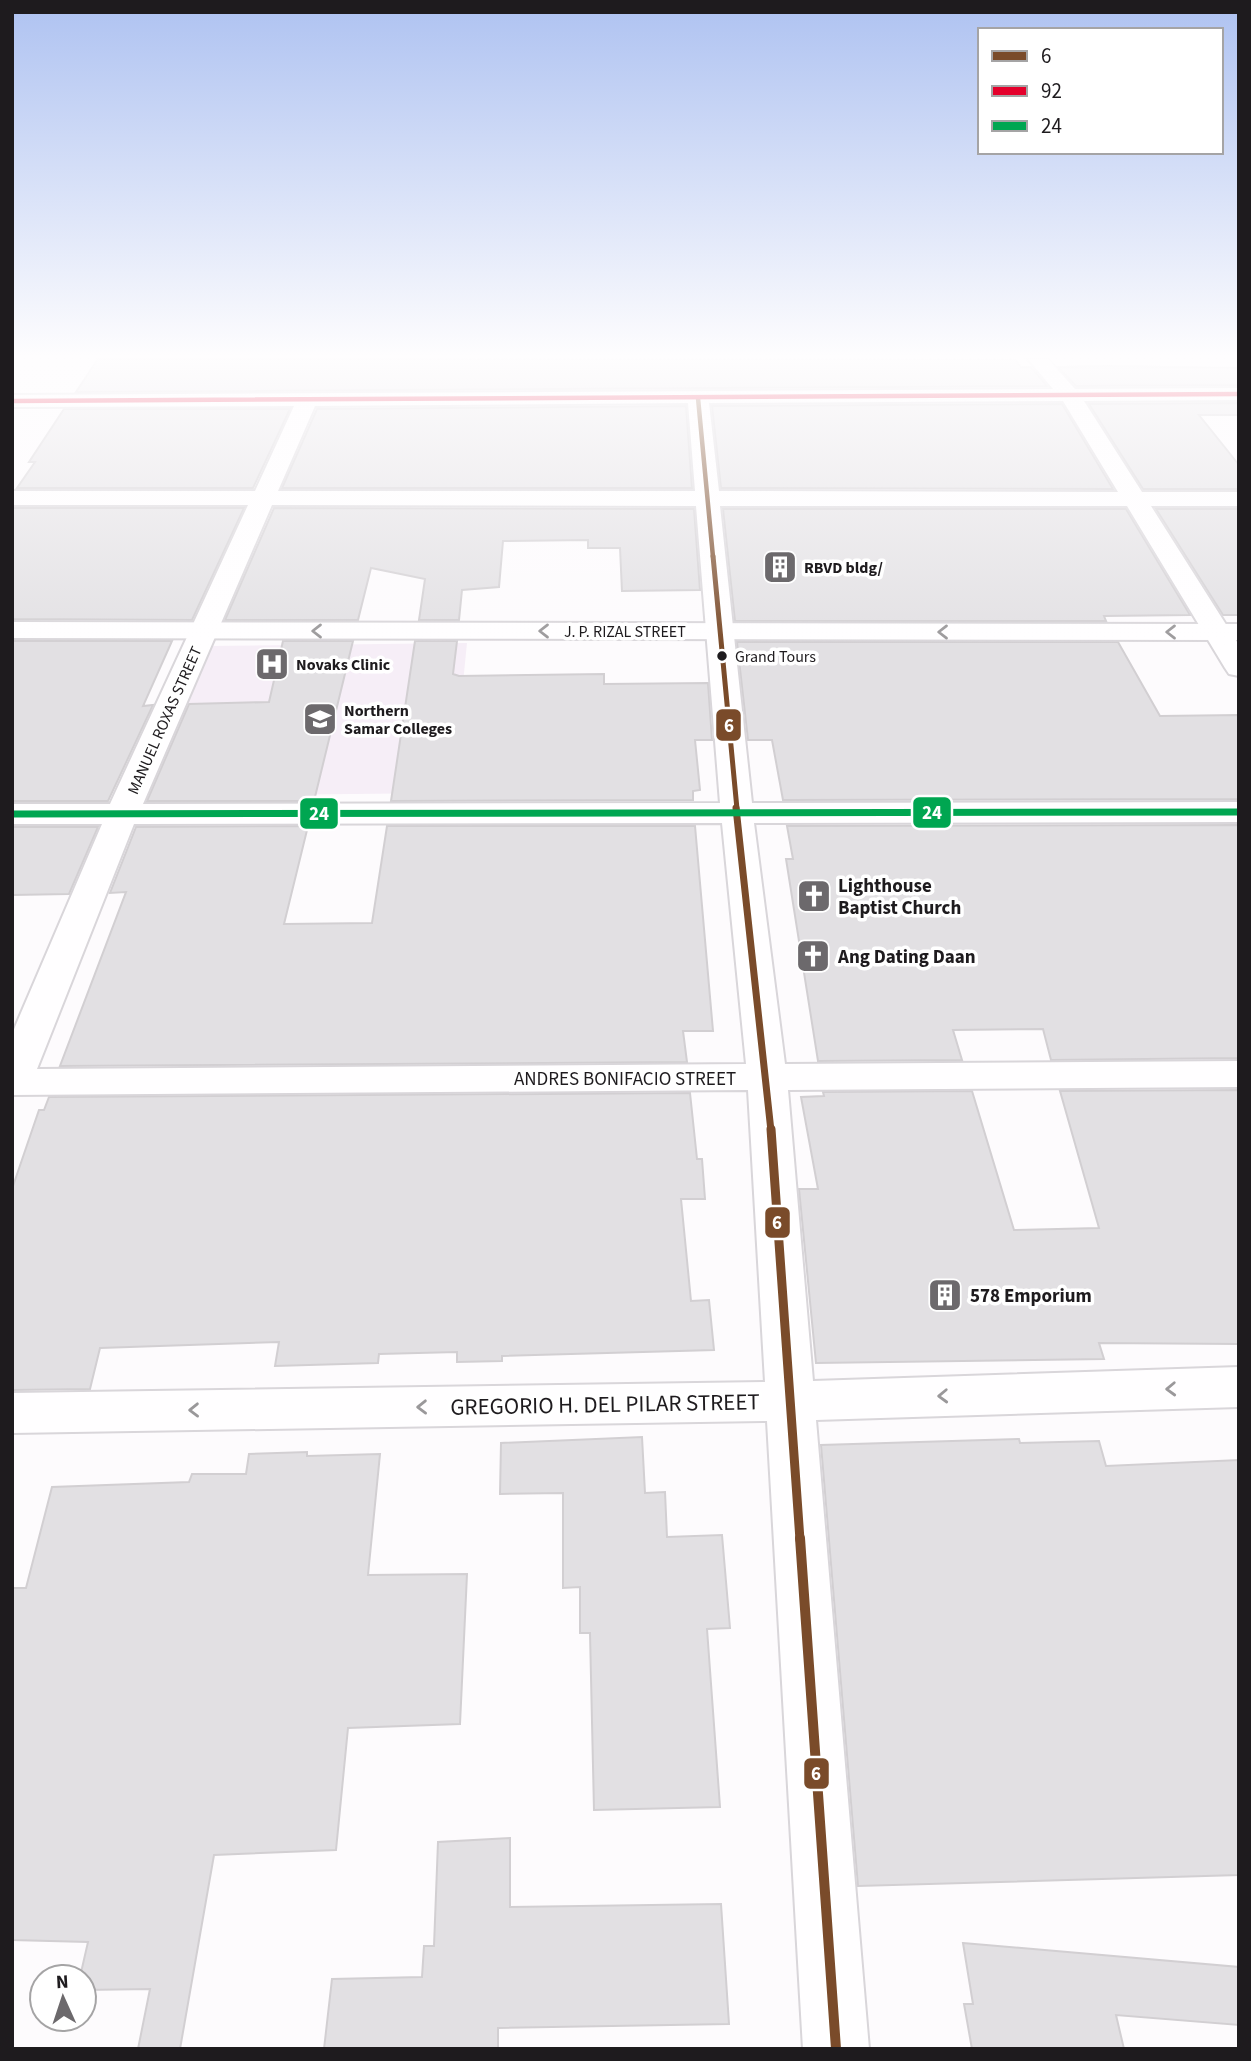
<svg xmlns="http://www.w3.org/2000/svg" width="1251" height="2061" font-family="'Source Sans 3',sans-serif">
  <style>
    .built { fill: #f6eef7 }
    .building { fill: #e2e0e3; stroke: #d2cfd2; stroke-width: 2 }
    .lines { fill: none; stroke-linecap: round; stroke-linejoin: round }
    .street-casing { stroke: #d9d6da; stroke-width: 4 }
    .secondary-casing { stroke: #d9d6da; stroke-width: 4 }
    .street { fill: #fffeff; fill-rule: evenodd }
    .secondary { fill: #fffeff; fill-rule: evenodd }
    .bus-1-far4-casing { stroke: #fff; stroke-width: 8 }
    .bus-1-far3-casing { stroke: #fff; stroke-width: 9 }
    .bus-1-far2-casing { stroke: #fff; stroke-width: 12 }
    .bus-1-far1-casing { stroke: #fff; stroke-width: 14 }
    .bus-1-casing { stroke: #fff; stroke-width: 16 }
    .bus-2-casing { stroke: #fff; stroke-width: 8 }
    .bus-3-casing { stroke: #fff; stroke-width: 12 }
    .bus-1-far4 { stroke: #7a4b2a; stroke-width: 4.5 }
    .bus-1-far3 { stroke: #7a4b2a; stroke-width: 5 }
    .bus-1-far2 { stroke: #7a4b2a; stroke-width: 7 }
    .bus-1-far1 { stroke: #7a4b2a; stroke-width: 9 }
    .bus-1 { stroke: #7a4b2a; stroke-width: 10 }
    .bus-2 { stroke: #e4002b; stroke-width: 4.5 }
    .bus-3 { stroke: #00a651; stroke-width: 7 }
    .oneway { stroke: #9a989a }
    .bus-dot { fill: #1e1b1e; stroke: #fff; stroke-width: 2.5 }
    .labels { text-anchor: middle; stroke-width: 7; stroke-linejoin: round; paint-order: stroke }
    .far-poi-label { font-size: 16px; font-weight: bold; fill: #1e1b1e; stroke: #fff; text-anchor: start }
    .far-street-label { font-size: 16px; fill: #1e1b1e; stroke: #fff }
    .far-bus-label { font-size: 16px; fill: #1e1b1e; stroke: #fff; text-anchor: start }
    .poi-label { font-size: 19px; font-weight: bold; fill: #1e1b1e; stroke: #fff; text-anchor: start }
    .street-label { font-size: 19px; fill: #1e1b1e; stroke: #fff }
    .near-street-label { font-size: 23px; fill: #1e1b1e; stroke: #fff }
    .line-badge { stroke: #fff; stroke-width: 2.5 }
    .badge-label { font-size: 19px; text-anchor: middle; font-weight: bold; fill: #fff }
  </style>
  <rect width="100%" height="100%" fill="#fdfbfd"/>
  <!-- built -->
  <path class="built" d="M467 643 452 793 152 796 209 646Z"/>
  <!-- building -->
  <path class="building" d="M98 359 1015 360 1021 367H1031L1047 386 76 392Z
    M1108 366 1239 368V385L1076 386 1058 367Z
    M1239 403V415H1199L1239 465V489H1143L1089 404Z
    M1062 404 1113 489 721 488 712 406Z
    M686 406 692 488H282L317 409Z
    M64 409H290L253 488H17L35 462H29Z
    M12 508H244L192 620 12 619Z
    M274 508 694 509 700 590 622 591 620 548H588V540L503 541 499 587 462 590 459 620H419L425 579 371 568 358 620H225Z
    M723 509H1126L1190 615 1104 616 1106 621H735Z
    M1156 509H1239V615H1223Z
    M12 641H172L143 706 153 705 108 801H12Z
    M283 641H353L314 801H147L189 704 269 702Z
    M415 641H457L453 674 459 676 604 674V684L708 683 712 740H695L700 790 693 791V800L391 801Z
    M737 642H1118L1160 716 1239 715V799L783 800 772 740H748Z
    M1239 825V1058L1051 1060 1043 1029 953 1030 962 1060 818 1061 786 859H793L787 826Z
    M308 826 284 924 372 923 387 826H695L713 1031H683L687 1062 60 1066 126 892 110 893 136 827Z
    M12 827H98L69 894 12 895Z
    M1239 1090V1344L1099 1343 1104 1359 816 1363 799 1189H818L801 1097 824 1096 823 1092 972 1091 1014 1230 1099 1228 1060 1091Z
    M690 1093 697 1159H702L705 1199H681L691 1301 709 1300 714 1350 502 1356V1361L457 1362V1352L379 1354 378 1363 275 1366 279 1342 100 1348 90 1389 12 1390V1189L39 1110H44L49 1097Z
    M642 1437 645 1493 665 1492 667 1537 722 1535 730 1628 707 1629 720 1807 594 1810 590 1633H580V1587L563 1588V1493L500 1494 501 1443Z
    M1019 1439 1020 1443 1099 1441 1106 1466 1239 1460V1875L858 1886 821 1445Z
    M307 1452V1456L380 1454 368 1575 467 1574 460 1724 348 1728 336 1850 214 1855 180 2049H138L150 1989 84 1990V1977H80L88 1942 12 1940V1588H26L52 1487 189 1482 192 1474H246L249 1454Z
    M510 1838V1907L721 1904 729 2024 498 2028V2049H324L332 1979 422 1977 424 1946H434L438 1842Z
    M963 1943 1239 1967V2025L1116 2015 1124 2049H972L964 2004H973Z"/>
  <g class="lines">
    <!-- street casing -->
    <g class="street-casing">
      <path id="street" d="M1028 359H1048L1075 389 1239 388V400L1084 401 1142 492H1239V506H1151L1239 645V676L1229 674 1225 668 1127 506H720L752 803 1239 802V822L754 823 785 1064 1239 1061V1087L788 1090 813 1381 1239 1367V1407L816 1420 869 2049H803L767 1421 12 1433V1393L765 1382 748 1090 12 1095V1034L102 824H12V804H110L248 505H12V491H255L294 406 12 407V395L1053 389ZM1063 401 1118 492 719 491 709 403ZM688 403 695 491H278L315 406ZM272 505 696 506 720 803 143 804ZM722 823 746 1064 37 1069 134 824Z"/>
    </g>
    <!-- secondary casing -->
    <g class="secondary-casing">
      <path id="secondary" d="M12 622 1239 624V640L12 638Z"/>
    </g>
    <!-- street -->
    <use href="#street" class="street"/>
    <!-- secondary -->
    <use href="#secondary" class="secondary"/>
    <!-- bus-1-far4 casing -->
    <g class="bus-1-far4-casing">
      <path id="bus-1-far4" d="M698 398 713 557"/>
    </g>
    <!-- bus-1-far3 casing -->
    <g class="bus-1-far3-casing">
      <path id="bus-1-far3" d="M713 556 737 809"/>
    </g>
    <!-- bus-1-far2 casing -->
    <g class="bus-1-far2-casing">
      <path id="bus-1-far2" d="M736 808 771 1131"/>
    </g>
    <!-- bus-1-far1 casing -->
    <g class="bus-1-far1-casing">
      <path id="bus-1-far1" d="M771 1129 800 1540"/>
    </g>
    <!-- bus-1 casing -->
    <g class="bus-1-casing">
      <path id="bus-1" d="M800 1538 836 2049"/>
    </g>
    <!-- bus-2 casing -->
    <g class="bus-2-casing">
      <path id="bus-2" d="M12 401 1239 394"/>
    </g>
    <!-- bus-3 casing -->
    <g class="bus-3-casing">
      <path id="bus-3" d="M12 814 1239 812"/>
    </g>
    <!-- bus-1-far4 -->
    <use href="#bus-1-far4" class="bus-1-far4"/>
    <!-- bus-1-far3 -->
    <use href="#bus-1-far3" class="bus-1-far3"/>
    <!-- bus-1-far2 -->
    <use href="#bus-1-far2" class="bus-1-far2"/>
    <!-- bus-1-far1 -->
    <use href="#bus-1-far1" class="bus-1-far1"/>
    <!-- bus-1 -->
    <use href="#bus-1" class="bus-1"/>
    <!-- bus-2 -->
    <use href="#bus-2" class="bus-2"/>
    <!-- bus-3 -->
    <use href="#bus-3" class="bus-3"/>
  </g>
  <!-- one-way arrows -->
  <defs><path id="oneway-chevron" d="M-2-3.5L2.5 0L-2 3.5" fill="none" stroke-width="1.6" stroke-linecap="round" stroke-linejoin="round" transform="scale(1.75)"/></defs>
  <g class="oneway">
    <use href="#oneway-chevron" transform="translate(317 631) rotate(-180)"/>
    <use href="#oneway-chevron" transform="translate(544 631) rotate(-180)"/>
    <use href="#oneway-chevron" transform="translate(943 632) rotate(-180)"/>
    <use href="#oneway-chevron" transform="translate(1171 632) rotate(-180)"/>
    <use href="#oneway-chevron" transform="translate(1171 1389) rotate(178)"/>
    <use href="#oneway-chevron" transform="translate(943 1396) rotate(178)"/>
    <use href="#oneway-chevron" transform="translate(422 1407) rotate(179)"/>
    <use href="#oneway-chevron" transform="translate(194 1410) rotate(179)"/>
  </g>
  <!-- sky -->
  <linearGradient id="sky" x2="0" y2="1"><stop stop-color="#aec2f1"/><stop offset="0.55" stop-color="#fefdfe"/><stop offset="1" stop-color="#fefdfe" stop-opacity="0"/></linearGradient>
  <rect width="1251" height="647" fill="url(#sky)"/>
  <!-- icons -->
  <defs>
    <g id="building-square" transform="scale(1.75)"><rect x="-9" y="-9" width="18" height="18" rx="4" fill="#6c696c" stroke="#fff"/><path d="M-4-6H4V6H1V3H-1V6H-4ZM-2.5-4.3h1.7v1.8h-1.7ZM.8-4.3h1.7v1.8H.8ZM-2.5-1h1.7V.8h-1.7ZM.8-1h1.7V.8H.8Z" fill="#fff"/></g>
    <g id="hospital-square" transform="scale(1.75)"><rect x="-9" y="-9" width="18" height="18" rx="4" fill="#6c696c" stroke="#fff"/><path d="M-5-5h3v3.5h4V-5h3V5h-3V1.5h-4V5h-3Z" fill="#fff"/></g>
    <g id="university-square" transform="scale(1.75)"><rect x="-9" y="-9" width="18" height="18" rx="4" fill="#6c696c" stroke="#fff"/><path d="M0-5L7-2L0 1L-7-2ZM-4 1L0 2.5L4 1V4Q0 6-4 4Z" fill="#fff"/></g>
    <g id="church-square" transform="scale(1.75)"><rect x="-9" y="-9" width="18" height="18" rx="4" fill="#6c696c" stroke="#fff"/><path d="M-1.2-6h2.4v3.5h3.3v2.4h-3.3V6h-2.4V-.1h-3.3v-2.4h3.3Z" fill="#fff"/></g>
  </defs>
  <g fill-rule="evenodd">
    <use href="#building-square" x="780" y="567"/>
    <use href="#hospital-square" x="272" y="664"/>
    <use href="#university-square" x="320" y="719"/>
    <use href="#church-square" x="814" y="896"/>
    <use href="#church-square" x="813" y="956"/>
    <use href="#building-square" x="945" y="1295"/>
  </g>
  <!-- markers -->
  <circle class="bus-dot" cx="722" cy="656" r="6"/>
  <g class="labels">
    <!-- far-poi labels -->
    <g class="far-poi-label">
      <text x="804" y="573">RBVD bldg/</text>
      <text x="296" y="670">Novaks Clinic</text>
      <text x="344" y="716">Northern<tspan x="344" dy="18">Samar Colleges</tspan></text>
    </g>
    <!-- far-street labels -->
    <g class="far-street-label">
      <text x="625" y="637">J. P. RIZAL STREET</text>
      <text transform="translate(164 720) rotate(-66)" y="6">MANUEL ROXAS STREET</text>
    </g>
    <!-- far-bus labels -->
    <g class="far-bus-label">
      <text x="735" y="662">Grand Tours</text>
    </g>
    <!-- poi labels -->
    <g class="poi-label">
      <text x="838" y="892">Lighthouse<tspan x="838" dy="22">Baptist Church</tspan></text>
      <text x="838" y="963">Ang Dating Daan</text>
      <text x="970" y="1302">578 Emporium</text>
    </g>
    <!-- street labels -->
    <g class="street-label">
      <text x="625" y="1085">ANDRES BONIFACIO STREET</text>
    </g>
    <!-- near-street labels -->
    <g class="near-street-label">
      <text transform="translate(605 1404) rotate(-1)" y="8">GREGORIO H. DEL PILAR STREET</text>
    </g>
  </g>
  <g class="line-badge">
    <rect x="715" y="708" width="27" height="34" rx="7" fill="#7a4b2a"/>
    <rect x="912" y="796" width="40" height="33" rx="7" fill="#00a651"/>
    <rect x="299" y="797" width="40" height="33" rx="7" fill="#00a651"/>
    <rect x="764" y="1206" width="27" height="33" rx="7" fill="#7a4b2a"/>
    <rect x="803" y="1757" width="27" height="33" rx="7" fill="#7a4b2a"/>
  </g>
  <g class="badge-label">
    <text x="729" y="732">6</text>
    <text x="932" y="819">24</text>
    <text x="319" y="820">24</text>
    <text x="777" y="1229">6</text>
    <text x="816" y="1780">6</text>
  </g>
  <!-- border -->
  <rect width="1251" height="2061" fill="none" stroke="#1e1b1e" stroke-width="28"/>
  <!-- legend -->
  <rect x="978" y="28" width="245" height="126" fill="#ffffff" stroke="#a5a4a5" stroke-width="2"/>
  <rect x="992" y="51" width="35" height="10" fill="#7a4b2a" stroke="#a5a4a5" stroke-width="2"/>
  <text x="1041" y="63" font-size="21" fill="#1e1b1e">6</text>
  <rect x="992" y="86" width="35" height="10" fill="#e4002b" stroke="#a5a4a5" stroke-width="2"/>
  <text x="1041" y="98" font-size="21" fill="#1e1b1e">92</text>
  <rect x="992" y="121" width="35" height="10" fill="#00a651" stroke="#a5a4a5" stroke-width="2"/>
  <text x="1041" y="133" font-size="21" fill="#1e1b1e">24</text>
  <!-- north arrow -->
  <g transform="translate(63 1998) rotate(357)"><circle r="33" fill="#ffffff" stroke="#a5a4a5" stroke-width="2"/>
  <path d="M0-5L12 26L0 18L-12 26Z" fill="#6c696c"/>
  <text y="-10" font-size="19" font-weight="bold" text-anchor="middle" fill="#1e1b1e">N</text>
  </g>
</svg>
